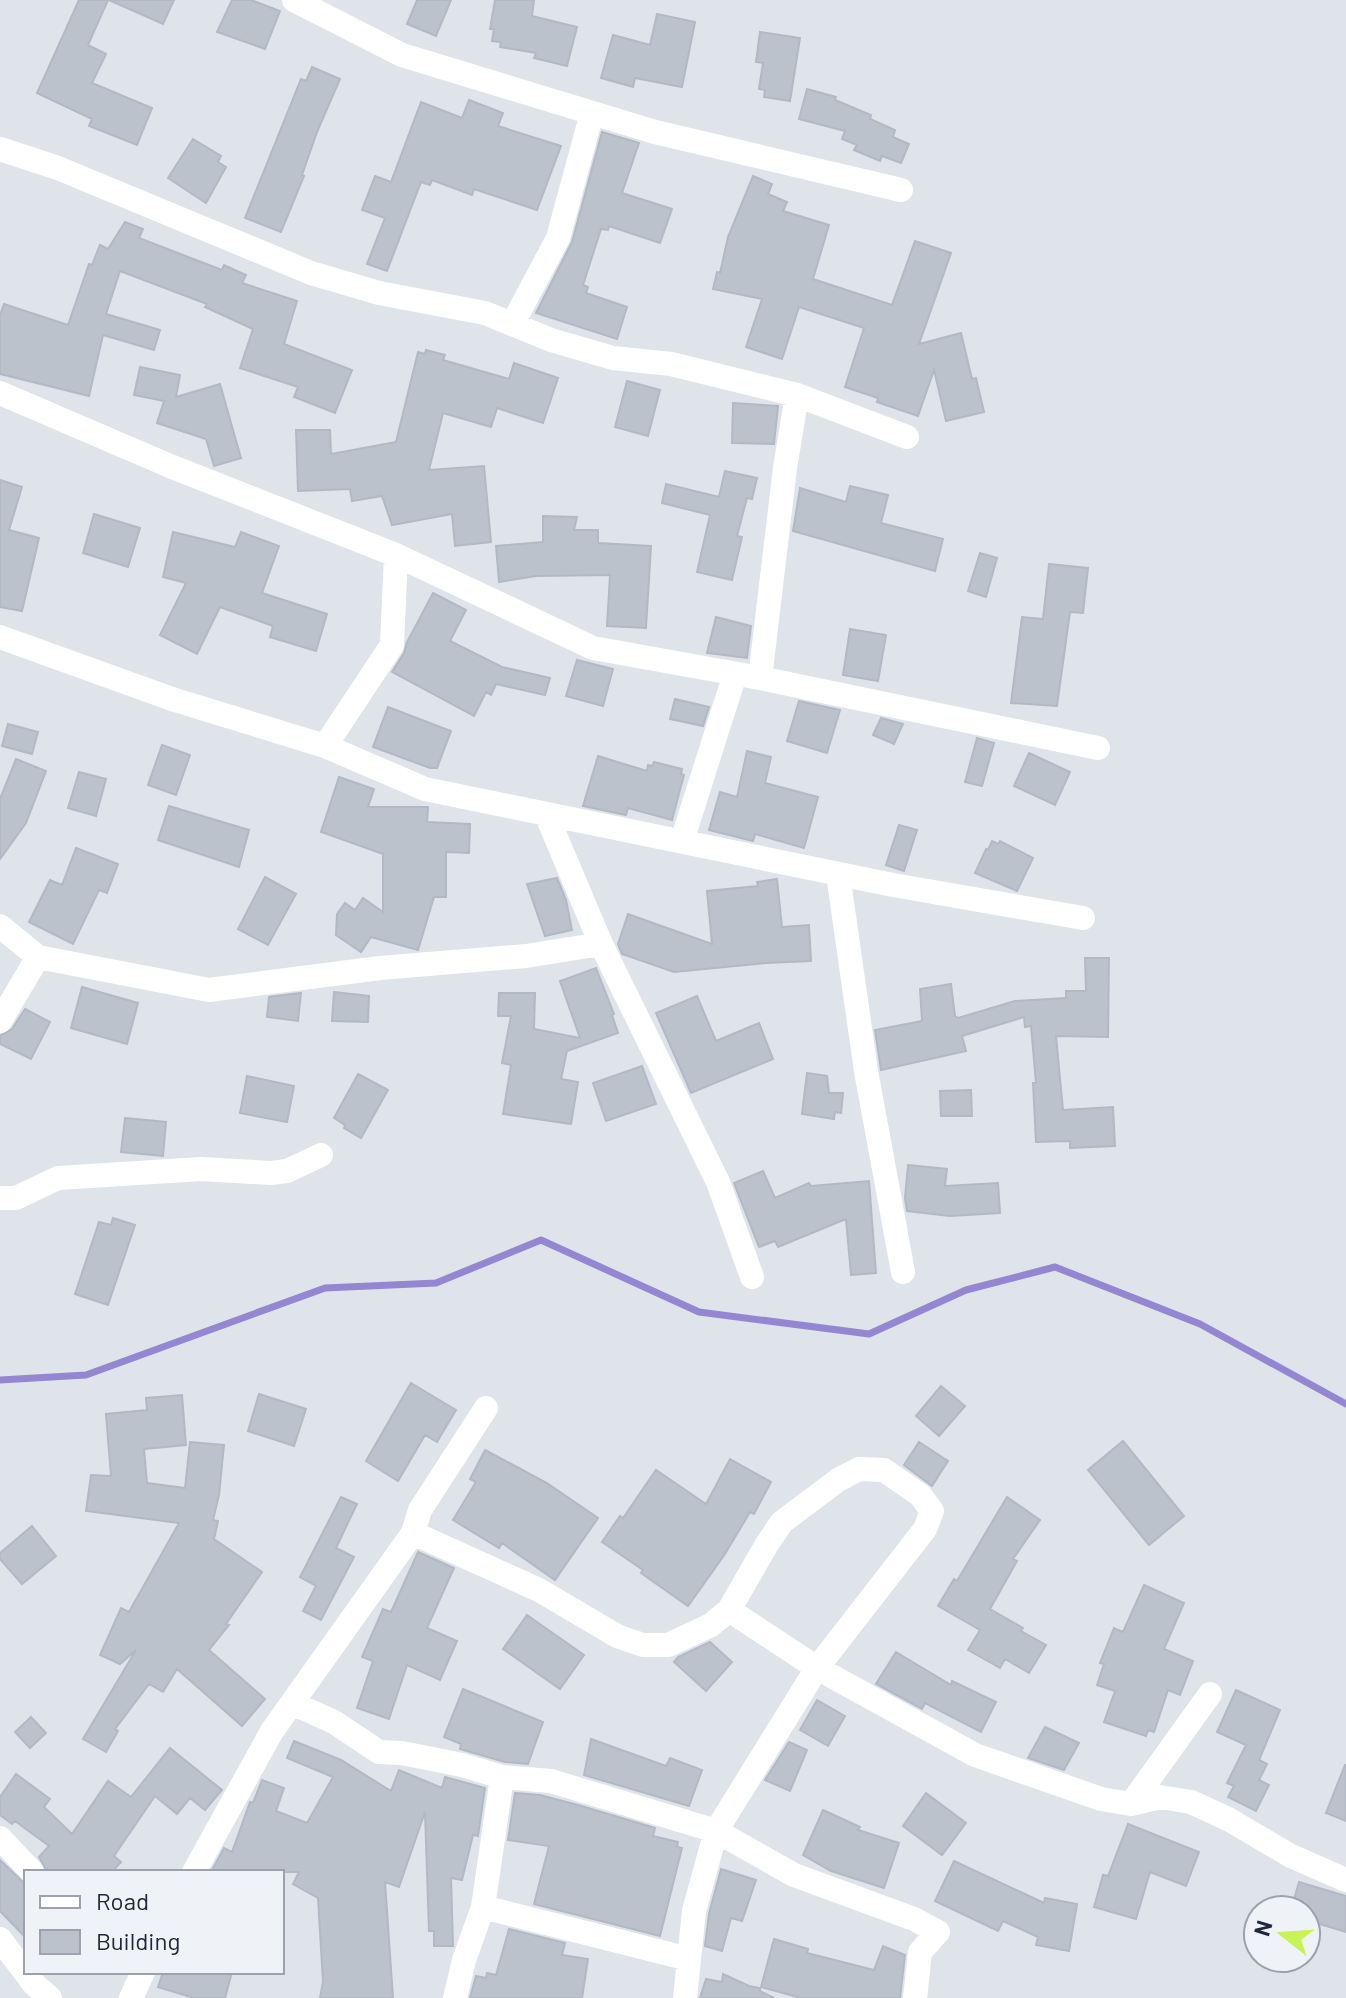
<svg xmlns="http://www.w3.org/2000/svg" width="1346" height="1998" font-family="Barlow,sans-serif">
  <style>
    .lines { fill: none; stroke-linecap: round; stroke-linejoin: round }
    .stream { stroke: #9486d1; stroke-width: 7 }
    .building { fill: #bbc2cb; stroke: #b2b9c4; stroke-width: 2 }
    .minor { stroke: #fff; stroke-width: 24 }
  </style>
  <rect width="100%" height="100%" fill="#dfe4eb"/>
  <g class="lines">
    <!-- stream -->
    <path class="stream" d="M0 1380 86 1375 325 1288 436 1283 541 1240 699 1312 869 1334 966 1290 1055 1267 1200 1324 1346 1404"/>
  </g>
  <!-- building -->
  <path class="building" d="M79 0H108L88 45 106 54 92 83 152 108 137 145 89 126 92 119 37 93Z
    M109 0H174L163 24Z
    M232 0H251L280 11 265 49 217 32Z
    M417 0H451L436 36 407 24Z
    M495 0H534L532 16 577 27 567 66 534 58 536 53 500 47 501 42 492 41 494 29H490Z
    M657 14 695 22 682 87 635 78 633 87 601 78 613 35 650 45Z
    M760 32 800 38 790 101 764 97 765 90 759 89 763 63 756 62Z
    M312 67 340 79 317 132 302 175 304 176 281 232 245 218 301 79 306 81Z
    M807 89 836 97 835 100 871 115 870 119 895 130 893 137 909 144 901 163 882 156 880 161 854 150 857 145 842 139 845 131 799 119Z
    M469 100 503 113 498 126 561 146 537 210 474 189 472 195 432 180 430 185 421 182 387 271 367 264 385 218 362 210 375 176 391 182 421 102 462 118Z
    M602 132 639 143 622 193 672 209 660 243 609 226 608 230 601 229 583 285 588 287 586 293 627 307 617 339 536 313 572 242Z
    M193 139 221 156 218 162 226 167 206 203 168 178Z
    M753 176 772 184 768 194 787 202 783 211 829 225 813 279 892 305 915 241 951 253 919 344 961 333 972 379 976 378 984 412 946 421 934 370 918 416 877 402 878 398 845 387 864 328 799 307 782 359 746 347 762 299 713 289 717 272 720 273 728 237Z
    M125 222 143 229 139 238 222 270 224 265 246 275 242 283 297 301 284 344 352 370 335 413 294 397 298 387 240 368 253 329 205 307 207 304 120 271 106 314 160 330 154 350 103 335 89 396 0 374V315L4 304 68 325 89 264 92 265 100 245 108 249Z
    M426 350 445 355 443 360 509 379 514 363 558 378 543 423 497 408 491 427 443 413 429 470 484 466 491 542 455 546 452 514 392 525 382 496 352 501 350 489 298 491 296 430H330L331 454 396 442 418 352 425 354Z
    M140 367 180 375 176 397 220 384 241 458 214 466 206 439 157 423 164 401 134 395Z
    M627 381 660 390 648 436 615 427Z
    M733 403 778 406 774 444 732 443Z
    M725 471 757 478 752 499 747 498 737 536 742 537 732 580 697 572 710 515 662 503 666 484 719 497Z
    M0 480 22 487 9 530 39 538 22 611 0 607Z
    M850 486 888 495 881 523 943 539 935 571 793 531 800 488 846 502Z
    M94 514 140 528 128 567 83 553Z
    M543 516 577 517 574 530H598V543L651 546 646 628 607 626 610 575 536 576 499 582 496 546 543 542Z
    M173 532 235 547 241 532 279 546 262 593 327 614 316 651 270 637 273 626 220 607 197 654 160 635 186 583 163 577Z
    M980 553 997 558 986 597 968 591Z
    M1049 564 1088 568 1083 613 1070 612 1057 706 1011 703 1022 617 1043 619Z
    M433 593 466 610 450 641 502 667 550 678 545 695 496 684 491 695 486 692 474 716 392 672 404 653 407 642Z
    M716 617 751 626 747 658 707 653Z
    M850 629 886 635 878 681 843 675Z
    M577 660 613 669 603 706 566 696Z
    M675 699 709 707 703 726 670 719Z
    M799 701 840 710 827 753 787 741Z
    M388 707 451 731 437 768H430L373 747Z
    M881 718 903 724 894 744 873 735Z
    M8 724 38 732 32 754 2 746Z
    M977 738 994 743 982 786 965 782Z
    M162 745 190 755 176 795 148 785Z
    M747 751 771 757 765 783 818 797 804 848 755 834 753 841 709 830 720 792 737 797Z
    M1029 753 1070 772 1055 805 1014 786Z
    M598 756 647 771 648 765 652 766 654 762 682 769 681 774 684 775 672 820 628 808 626 815 583 806Z
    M16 759 46 771 26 823 0 859V799Z
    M79 772 106 779 96 816 68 808Z
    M339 777 374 789 368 807H428L427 822 470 824 469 853 446 852V897H434L418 950 371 937 361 952 336 935 337 914 345 903 355 910 363 898 383 912V854L321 832Z
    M169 806 249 830 239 867 158 840Z
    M899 825 917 830 904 871 886 865Z
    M992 841 998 844 1000 841 1033 858 1017 891 975 873 986 849 988 850Z
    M76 848 118 864 107 893 99 890 73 944 29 922 50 880 62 885Z
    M265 877 296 894 268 945 238 929Z
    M557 878 566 900 572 930 545 936 527 884Z
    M777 879 782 927 809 925 811 961 766 963 674 972 622 954 618 944 628 914 712 944 707 891 758 886 757 882Z
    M1085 958H1109L1108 1037 1056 1036 1063 1110 1113 1107 1115 1146 1070 1148V1141L1036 1142 1033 1083H1036L1031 1026 1025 1027 1024 1017 962 1036 966 1051 881 1070 875 1030 922 1021 920 989 951 984 955 1016 958 1018 1015 1001 1066 998V991H1086Z
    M596 968 614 1014 612 1015 618 1033 567 1051 561 1079 578 1082 571 1124 503 1114 511 1065 502 1063 511 1016H498L499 993H535L534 1029 580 1038 560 981Z
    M82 987 138 1003 127 1044 71 1028Z
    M334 992 369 996 368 1022 332 1021Z
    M301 993 298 1021 267 1017 269 997Z
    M697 996 716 1041 759 1023 773 1059 691 1093 656 1013Z
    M25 1009 50 1022 31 1059 0 1044V1036L12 1029Z
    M642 1066 656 1104 606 1121 593 1083Z
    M807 1073 827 1076 829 1093H843L841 1113 835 1112 834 1119 802 1114Z
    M358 1074 388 1090 361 1138 344 1128 345 1125 334 1118Z
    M247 1076 294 1086 287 1122 240 1113Z
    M971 1090 972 1116H941L940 1091Z
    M125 1118 166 1122 163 1156 121 1152Z
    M908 1165 947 1169 945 1186 998 1183 1000 1213 950 1216 907 1211 905 1198Z
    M763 1171 775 1198 809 1183 811 1186 869 1181 876 1273 851 1275 846 1219 778 1247 775 1241 759 1247 734 1183Z
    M113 1218 135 1225 108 1305 75 1294 99 1222 111 1225Z
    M411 1383 456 1410 437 1442 425 1435 398 1481 366 1461Z
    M941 1386 965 1406 939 1436 916 1416Z
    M259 1394 306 1409 294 1446 248 1431Z
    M182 1395 186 1445 144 1449 147 1483 185 1488 190 1442 224 1445 219 1495 213 1520 218 1521 214 1539 262 1572 226 1624 229 1625 209 1650 265 1699 242 1726 177 1669 163 1692 149 1684 115 1729 118 1731 106 1752 83 1739 136 1650 120 1664 100 1655 121 1608 129 1612 179 1523 86 1511 91 1475 111 1476 106 1414 147 1410 146 1398Z
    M1123 1441 1184 1516 1149 1545 1088 1470Z
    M919 1442 948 1461 932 1486 904 1465Z
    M485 1450 547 1483 598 1518 555 1580 502 1543 499 1548 453 1520 476 1482 470 1479Z
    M730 1459 771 1482 754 1514 750 1512 725 1554 688 1606 641 1573 643 1570 602 1542 620 1516 623 1518 656 1470 706 1504Z
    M341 1497 357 1504 336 1548 354 1557 321 1620 303 1611 316 1586 300 1577Z
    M1007 1497 1040 1520 1013 1559 1017 1561 990 1609 1023 1628 1021 1631 1046 1645 1029 1673 1005 1659 1000 1668 968 1650 980 1630 938 1606 954 1579 957 1581Z
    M32 1526 56 1556 22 1584 0 1559V1553Z
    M418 1552 454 1568 427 1628 457 1641 440 1680 407 1665 389 1719 357 1708 373 1661 362 1657 383 1609 391 1612Z
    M1144 1585 1184 1603 1164 1649 1193 1661 1180 1695 1168 1690 1154 1732 1148 1730 1146 1736 1104 1722 1115 1691 1097 1685 1104 1664 1100 1663 1114 1628 1123 1632Z
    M527 1615 584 1655 560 1689 503 1649Z
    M710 1642 732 1662 706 1691 674 1662 678 1657Z
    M896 1652 951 1685 952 1681 996 1702 981 1732 925 1703 922 1709 876 1684Z
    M463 1689 543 1722 528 1764 505 1762 460 1749 461 1744 444 1737Z
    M1236 1690 1280 1710 1259 1760 1267 1764 1259 1780 1269 1785 1256 1811 1228 1797 1234 1786 1227 1783 1246 1745 1217 1732Z
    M817 1700 845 1716 828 1746 800 1730Z
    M31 1717 46 1733 30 1748 15 1732Z
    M1045 1727 1079 1743 1064 1770 1028 1758Z
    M591 1739 666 1766 670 1758 702 1770 689 1806 584 1775Z
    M294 1741 341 1760 391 1791 399 1770 442 1788 445 1777 485 1788 478 1836 473 1835 462 1880 451 1878 453 1946H434V1931H429L425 1812 399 1887 385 1882 393 1998H320L323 1982 318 1898 293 1884 299 1872H211L224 1848 232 1852 250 1802 253 1803 262 1780 284 1788 276 1811 307 1823 333 1777 287 1758Z
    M789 1742 807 1750 790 1791 765 1780Z
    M170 1748 222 1790 205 1810 190 1798 177 1814 155 1796 114 1856 121 1862 112 1872H47L39 1857 49 1846 15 1821 12 1824 0 1815V1797L16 1774 50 1799 44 1807 72 1834 108 1781 131 1797Z
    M1345 1765H1346V1821L1326 1813Z
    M515 1793 540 1795 578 1805 655 1828 653 1836 678 1842 677 1847 682 1848 660 1936 534 1904 549 1846 508 1840Z
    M926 1793 966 1823 942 1855 903 1826Z
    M823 1810 860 1827 858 1830 899 1843 884 1888 831 1871 803 1855Z
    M1128 1824 1199 1852 1186 1886 1150 1872 1136 1919 1094 1907 1103 1875 1108 1876Z
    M0 1860 26 1885V1938L0 1911Z
    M954 1861 1044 1903 1045 1898 1077 1904 1069 1951 1036 1945 1038 1937 1003 1921 998 1931 935 1901Z
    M721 1869 756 1880 742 1921 731 1918 722 1951 705 1946 709 1914Z
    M1299 1882 1346 1896V1932L1306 1920V1910H1291Z
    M509 1929 565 1943 562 1955 588 1959 582 1998H470L476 1976 486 1978 487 1973 496 1975Z
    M774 1939 808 1949 807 1953 874 1970 883 1946 905 1955 900 1998H801L761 1987Z
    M163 1972H232L225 1998H194L158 1987Z
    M723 1974 749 1986 760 1988V1991L774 1998H700L706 1979 722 1982Z"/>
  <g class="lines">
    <!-- minor -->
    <path class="minor" d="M294 0 402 55 655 132 901 190
      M0 149 58 168 311 273 379 293 485 313 551 340 613 358 671 364 797 395 907 437
      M513 323 558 238 592 113
      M0 393 170 466 396 555 392 645 325 746
      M396 555 593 648 760 678 1098 748
      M0 637 172 699 325 746 425 789 893 885 1083 918
      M760 678 785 468 797 395
      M546 814 601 944 718 1182 752 1277
      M682 841 735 674
      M838 874 866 1071 903 1272
      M0 926 38 957 209 990 380 968 526 956 601 944
      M0 1021 38 957
      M0 1198H16L58 1178 201 1169 271 1173 287 1171 321 1155
      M413 1533 539 1590 617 1636 643 1645H668L711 1625 729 1610 767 1544 782 1522 838 1480 859 1469 884 1470 920 1495 932 1511 925 1529 817 1668 716 1831 694 1911 685 1998
      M729 1610 817 1668 975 1755 1101 1799 1131 1804 1210 1694
      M292 1703 334 1722 379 1752 402 1753 462 1765 502 1777 551 1781 716 1831 794 1875 914 1919 938 1932 920 1952 915 1998
      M1131 1804 1160 1797 1191 1802 1228 1819 1291 1856 1346 1880
      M0 1838 32 1872
      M194 1872 272 1731 413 1533 420 1510 486 1408
      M483 1907 689 1959
      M0 1939 34 1984 50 1998
      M131 1998 143 1972
      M455 1998 464 1960 483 1907 502 1777"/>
  </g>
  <!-- legend -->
  <rect x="24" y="1870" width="260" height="104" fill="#eff3f7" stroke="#9ca1ac" stroke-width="2"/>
  <rect x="40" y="1896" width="40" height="12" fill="#ffffff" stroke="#9ca1ac" stroke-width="2"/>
  <text x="96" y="1910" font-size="24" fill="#20263b">Road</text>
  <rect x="40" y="1930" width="40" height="24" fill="#bbc2cb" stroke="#9ca1ac" stroke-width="2"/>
  <text x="96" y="1950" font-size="24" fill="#20263b">Building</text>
  <!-- north arrow -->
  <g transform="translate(1282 1934) rotate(287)"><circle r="38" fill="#eff3f7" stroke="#9ca1ac" stroke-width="2"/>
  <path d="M0-6L14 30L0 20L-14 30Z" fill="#c7f355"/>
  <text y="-12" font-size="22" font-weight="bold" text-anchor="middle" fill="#20263b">N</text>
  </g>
</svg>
